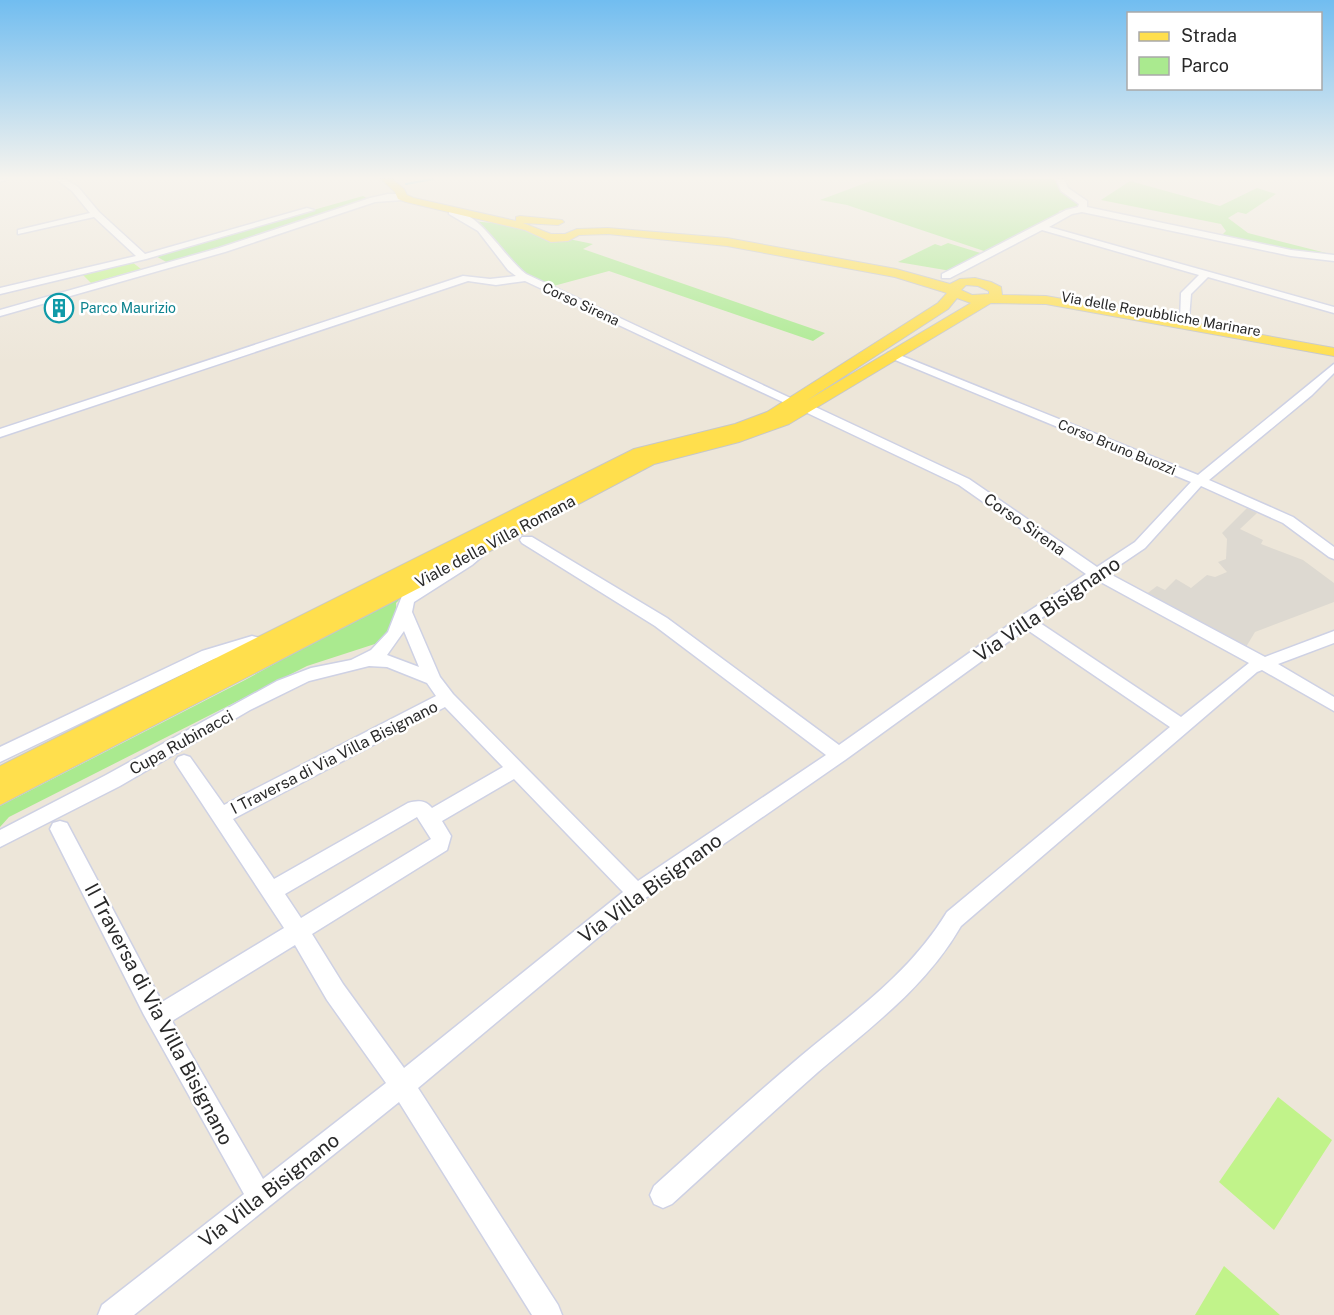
<svg xmlns="http://www.w3.org/2000/svg" width="1334" height="1315" font-family="'Public Sans',sans-serif">
  <style>
    .green { fill: #aaea8f }
    .pitch { fill: #c1f38a }
    .plaza { fill: #ddd9d1 }
    .lines { fill: none; stroke-linecap: round; stroke-linejoin: round }
    .stream { stroke: #60cafb; stroke-width: 2 }
    .minor-casing { stroke: #ced1e4; stroke-width: 3 }
    .major-casing { stroke: #c7c7c7; stroke-width: 2 }
    .minor { fill: #fff; fill-rule: evenodd }
    .major { fill: #ffdf4d; fill-rule: evenodd }
    .labels { text-anchor: middle; stroke-width: 5; stroke-linejoin: round; paint-order: stroke }
    .far-street-label { font-size: 14px; fill: #292929; stroke: #fff }
    .far-culture-label { font-size: 14px; fill: #0d838f; stroke: #fff; text-anchor: start }
    .street-label { font-size: 16px; fill: #292929; stroke: #fff }
    .near-street-label { font-size: 20px; fill: #292929; stroke: #fff }
  </style>
  <rect width="100%" height="100%" fill="#ede6d9"/>
  <!-- green -->
  <path class="green" d="M876 179H1057L1061 192 1079 201 1081 207 1058 211 1064 214 987 252 847 205 820 200Z
    M1130 181 1220 206 1257 188 1276 194 1246 214 1238 212 1228 218 1248 233 1334 255 1303 254 1221 236 1226 231 1221 224 1101 200Z
    M363 196 370 200 168 263 154 255Z
    M471 221 517 225 535 232 593 244 583 249 825 333 813 341 609 271 546 288 511 268Z
    M948 243 987 255 951 271 898 262 935 244 941 246Z
    M409 590 396 603 397 618 390 632 381 642 307 666 9 817 0 827V806L245 680Z"/>
  <!-- pitch -->
  <path class="pitch" d="M132 262 141 269 91 283 83 275Z
    M1278 1097 1332 1140 1274 1230 1219 1182Z
    M1224 1266 1280 1315H1195Z"/>
  <!-- plaza -->
  <path class="plaza" d="M1247 508 1257 513 1240 529 1263 540 1261 544 1303 560 1334 583V602L1255 632 1246 647 1145 595 1157 586 1165 590 1176 579 1191 588 1207 575 1215 577 1227 572 1218 562 1226 559 1227 539 1222 533Z"/>
  <g class="lines">
    <!-- stream -->
    <path class="stream" d="M406 184 433 179"/>
    <!-- minor casing -->
    <g class="minor-casing">
      <path id="minor" d="M0 179H7L0 182Z
        M56 179H65L78 187 99 212 145 254 307 208 314 210 146 259 0 294V288L136 256 94 217 18 234V230L90 213 72 191Z
        M1056 179H1064L1068 188 1087 201V207L1291 250 1334 255V261L1291 256 1082 212 1072 214 1049 227 1334 307V313L1208 277 1191 294 1189 319 1184 322 1180 321 1181 293 1199 275 1042 230 950 278H942V274L1066 210 1078 207 1079 204 1061 191Z
        M388 194H402L406 197 402 200 375 202 225 252 0 316V310L219 248 370 198Z
        M449 210C478 208 504 258 526 274L799 402 793 406 789 405 525 281 496 285 468 281 0 437V429L463 276 490 279 516 276 508 270 478 231 449 214Z
        M892 352 1198 475 1334 364V373L1312 395 1209 480 1293 517 1334 547V559L1329 557 1283 523 1201 486 1145 548 1108 573 1265 657 1334 631V643L1278 664 1334 697V711L1262 670 1257 672 961 926C926 987 871 1027 818 1072 769 1115 721 1160 672 1204L663 1208 654 1204 650 1195 654 1186C703 1142 751 1098 801 1056 855 1011 910 973 947 912L1170 727 1026 629 845 760 644 899 418 1088 558 1305 562 1315H532L399 1102 134 1315H98L102 1305 244 1194 144 1015 50 829 53 823 60 821 67 823 162 1002 284 928 178 767 175 762 178 757 184 755 190 757 224 805 436 696 427 683 387 667 369 666 309 681 250 710 120 786 0 847V830L106 775 277 681 311 668 351 660 371 650 388 632 402 596 486 542 493 547 472 565 414 602 412 612 440 677 453 694 638 881 826 755 655 626 522 543 520 540 522 537H532L667 618 839 745 1020 617 1086 574 959 485 801 410V404H809L969 479 1097 567 1135 542 1191 482 888 357V353ZM1097 580 1249 663 1181 717 1037 621ZM404 631 419 667 387 655ZM445 707 503 767 432 808C426 800 417 800 408 803L274 879 233 819ZM514 779 623 892 404 1068 343 984 312 934 447 850 451 836 442 821ZM417 817 431 839 301 918 285 894ZM295 945 327 1000 386 1083 263 1179 172 1021Z
        M252 636 268 640 270 644 268 648H252L214 659 0 762V747L202 651Z"/>
    </g>
    <!-- major casing -->
    <g class="major-casing">
      <path id="major" d="M381 179H392L404 189 407 195 414 198 516 221V217L520 216 562 220 564 222 558 225 523 223 551 234H565L577 229 608 228 727 238 896 269 950 284 960 279 975 278 991 282 1001 287 1002 295 1046 296 1334 348V356L1046 304 991 303 789 424 739 442 654 464 452 571 0 805V766L634 449 735 424 767 412 938 303 947 293 895 277 727 246 608 234 579 235 568 241 551 242 525 230 406 202 398 199 395 192ZM966 285 978 286 989 291V294L972 295 961 290ZM957 298 971 303 806 401 948 309Z"/>
    </g>
    <!-- minor -->
    <use href="#minor" class="minor"/>
    <!-- major -->
    <use href="#major" class="major"/>
  </g>
  <!-- sky -->
  <linearGradient id="sky" x2="0" y2="1"><stop stop-color="#71bdf0"/><stop offset="0.49" stop-color="#f7f4ee"/><stop offset="1" stop-color="#f7f4ee" stop-opacity="0"/></linearGradient>
  <rect width="1334" height="363" fill="url(#sky)"/>
  <!-- icons -->
  <defs>
    <g id="building-ring" transform="scale(1.5)"><circle r="9.5" fill="#fff" stroke="#0f9aa8" stroke-width="1.5"/><path d="M-4-6H4V6H1V3H-1V6H-4ZM-2.5-4.3h1.7v1.8h-1.7ZM.8-4.3h1.7v1.8H.8ZM-2.5-1h1.7V.8h-1.7ZM.8-1h1.7V.8H.8Z" fill="#0f9aa8"/></g>
  </defs>
  <g fill-rule="evenodd">
    <use href="#building-ring" x="59" y="308"/>
  </g>
  <g class="labels">
    <!-- far-street labels -->
    <g class="far-street-label">
      <text transform="translate(581 304) rotate(25)" y="5">Corso Sirena</text>
      <text transform="translate(1161 314) rotate(10)" y="5">Via delle Repubbliche Marinare</text>
      <text transform="translate(1117 447) rotate(22)" y="5">Corso Bruno Buozzi</text>
    </g>
    <!-- far-culture labels -->
    <g class="far-culture-label">
      <text x="80" y="313">Parco Maurizio</text>
    </g>
    <!-- street labels -->
    <g class="street-label">
      <text transform="translate(1025 524) rotate(35)" y="6">Corso Sirena</text>
      <text transform="translate(495 541) rotate(-28)" y="6">Viale della Villa Romana</text>
      <text transform="translate(181 742) rotate(-29)" y="6">Cupa Rubinacci</text>
      <text transform="translate(334 757) rotate(-27)" y="6">I Traversa di Via Villa Bisignano</text>
    </g>
    <!-- near-street labels -->
    <g class="near-street-label">
      <text transform="translate(1047 609) rotate(-34)" y="7">Via Villa Bisignano</text>
      <text transform="translate(650 888) rotate(-36)" y="7">Via Villa Bisignano</text>
      <text transform="translate(159 1014) rotate(62)" y="7">II Traversa di Via Villa Bisignano</text>
      <text transform="translate(269 1190) rotate(-38)" y="7">Via Villa Bisignano</text>
    </g>
  </g>
  <!-- legend -->
  <rect x="1127" y="12" width="195" height="78" fill="#ffffff" stroke="#a9a9a9" stroke-width="1.5"/>
  <rect x="1139" y="32" width="30" height="9" fill="#ffdf4d" stroke="#a9a9a9" stroke-width="1.5"/>
  <text x="1181" y="42" font-size="18" fill="#292929">Strada</text>
  <rect x="1139" y="57" width="30" height="18" fill="#aaea8f" stroke="#a9a9a9" stroke-width="1.5"/>
  <text x="1181" y="72" font-size="18" fill="#292929">Parco</text>
</svg>
